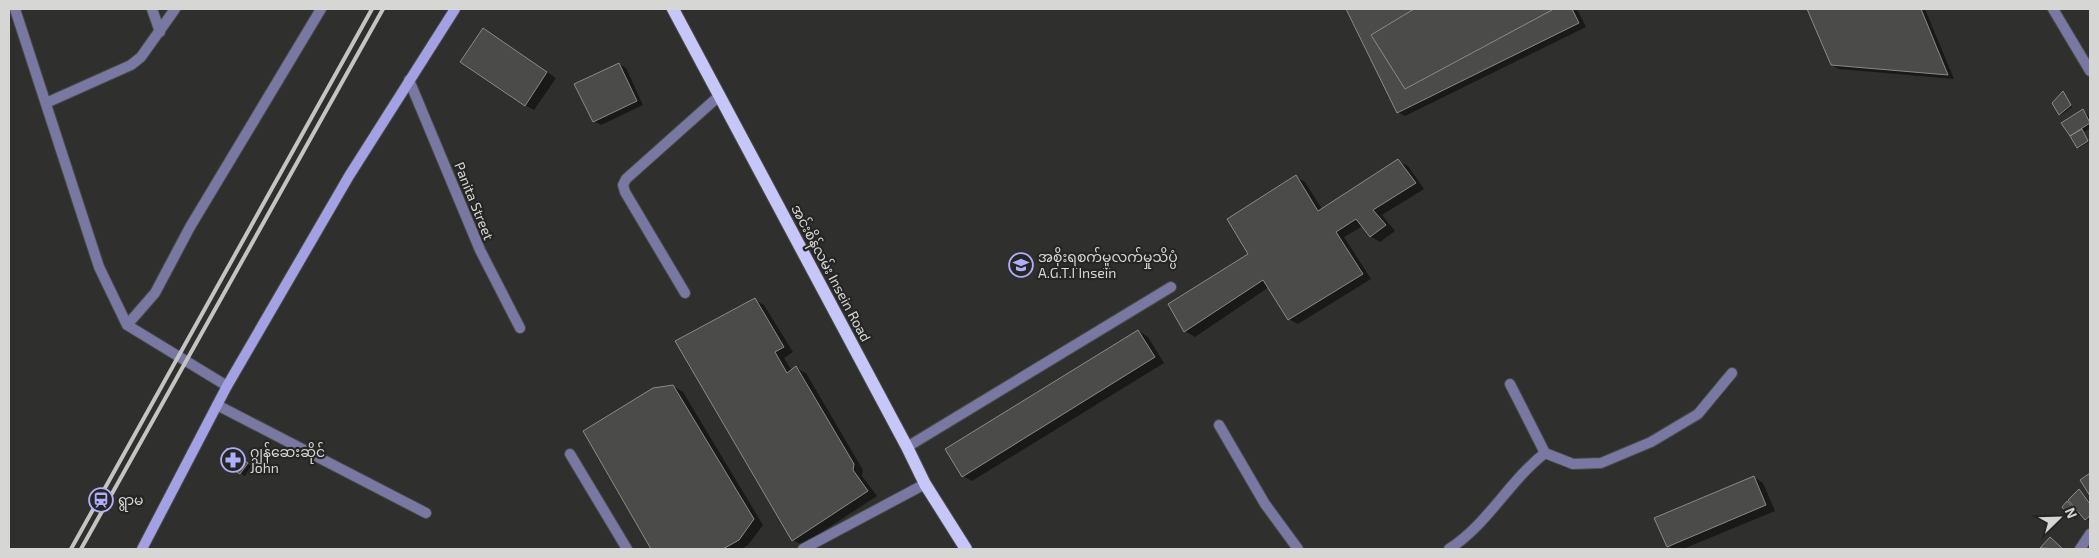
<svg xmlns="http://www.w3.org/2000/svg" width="2099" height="558" font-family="'Exo 2','Noto Sans Myanmar',sans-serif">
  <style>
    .shadow { fill: #0007 }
    .building { fill: #4b4c49; stroke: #8a8b88 }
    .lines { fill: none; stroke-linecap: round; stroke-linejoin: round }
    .minor-casing { stroke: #4a4b48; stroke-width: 12 }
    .tertiary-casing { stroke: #4a4b48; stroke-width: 12 }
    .secondary-casing { stroke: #4a4b48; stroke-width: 12 }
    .primary-casing { stroke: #4a4b48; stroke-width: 14 }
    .minor { stroke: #7978a2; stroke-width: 10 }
    .tertiary { stroke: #7978a2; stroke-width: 10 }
    .secondary { stroke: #a3a1e3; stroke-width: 10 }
    .primary { stroke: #c6c6f9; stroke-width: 12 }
    .rail { stroke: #c4c5c3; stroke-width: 4 }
    .labels { text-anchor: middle; stroke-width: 4.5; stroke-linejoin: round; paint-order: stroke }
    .street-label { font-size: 14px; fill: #d6d7d5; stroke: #252623 }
    .poi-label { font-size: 14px; fill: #d6d7d5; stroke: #252623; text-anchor: start }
  </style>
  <rect width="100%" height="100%" fill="#2f302d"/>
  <!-- shadow -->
  <path class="shadow" d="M1346 9H1577L1586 27 1405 116 1398 112Z
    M1808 9H1925L1954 79 1839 69 1832 65Z
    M492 35 556 78 534 110 525 105Z
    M619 64 626 68 643 105 601 125 594 121Z
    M2063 93 2072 107 2061 115 2060 114Z
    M2083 111 2090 117V128L2084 132 2090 145 2089 142 2079 148 2070 135Z
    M1398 161 1408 166 1424 189 1382 215 1395 231 1380 242 1370 236 1363 226 1344 237 1371 279 1298 324 1289 319 1269 287 1195 337 1185 331 1170 305 1250 255 1296 177 1305 182 1322 209Z
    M755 300 764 305 793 352 784 358 792 371 796 368 806 373 863 470 862 476 877 496 802 545 793 540Z
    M1139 331 1148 337 1164 363 972 481 963 476Z
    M673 386 683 392 763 525 748 545 741 549H652L584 431Z
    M232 452 251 466 245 476 240 473Z
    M1754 477 1763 483 1775 511 1683 549H1673L1668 546Z
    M2079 491 2090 502V522L2081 514 2075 519 2063 507 2068 502 2074 506Z
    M2054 542 2063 549 2042 548Z"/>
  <!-- building -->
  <path class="building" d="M1346 9H1572L1579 23 1397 113Z
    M1414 9H1551L1552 10 1405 89 1371 35Z
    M1807 9H1921L1948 75 1831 65Z
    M483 28 547 72 525 106 460 62Z
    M619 63 637 101 593 122 574 84Z
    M2063 91 2071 105 2059 115 2052 103Z
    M2083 109 2090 123 2070 136 2061 123Z
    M2082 129 2088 141 2077 148 2070 136Z
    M1398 159 1416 183 1373 210 1386 225 1370 237 1356 219 1336 232 1363 274 1288 320 1263 280 1184 332 1168 304 1248 254 1227 219 1296 175 1318 211Z
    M755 298 784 347 775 352 787 373 796 366 854 464 853 470 868 491 792 541 675 341Z
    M1138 330 1155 357 962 477 945 449Z
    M673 385 754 519 739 540 723 549H651L583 431 653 388Z
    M227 448 248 463 240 474 222 463Z
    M2090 473V496L2080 480Z
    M1754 476 1766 505 1667 547 1654 518Z
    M2079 489 2090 504V516L2085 520 2068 500Z
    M2067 501 2078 514 2072 519 2062 507Z
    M2050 537 2063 549 2040 548Z"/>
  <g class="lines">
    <!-- minor casing -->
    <g class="minor-casing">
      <path id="minor" d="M15 9 99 267 127 325 227 386
        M152 9 160 32
        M409 80 480 250 520 328
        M46 103 131 65 141 57 175 9
        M685 293 625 192 623 185 626 179 719 96
        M127 325 155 293 190 227 321 9
        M1510 384 1545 453
        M217 405 426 513
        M1219 425 1265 504 1298 549
        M907 447 1171 287
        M570 454 627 549
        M803 549 925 484
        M1449 549C1488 524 1509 481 1545 453L1573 464 1601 463 1651 442 1698 414 1732 373
        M2080 549 2090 534"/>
    </g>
    <!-- tertiary casing -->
    <g class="tertiary-casing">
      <path id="tertiary" d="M2053 9 2090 71"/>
    </g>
    <!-- secondary casing -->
    <g class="secondary-casing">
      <path id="secondary" d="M142 549 227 386 349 176 455 9"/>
    </g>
    <!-- primary casing -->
    <g class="primary-casing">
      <path id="primary" d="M673 9 907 447 925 484 966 549"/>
    </g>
    <!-- minor -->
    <use href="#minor" class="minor"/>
    <!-- tertiary -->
    <use href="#tertiary" class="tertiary"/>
    <!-- secondary -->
    <use href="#secondary" class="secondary"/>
    <!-- primary -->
    <use href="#primary" class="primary"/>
    <!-- rail -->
    <path class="rail" d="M71 549 372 9
      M81 549 383 9"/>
  </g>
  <!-- icons -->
  <defs>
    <g id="university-ring" transform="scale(1.25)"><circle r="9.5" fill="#252623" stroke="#b0aefa" stroke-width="1.5"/><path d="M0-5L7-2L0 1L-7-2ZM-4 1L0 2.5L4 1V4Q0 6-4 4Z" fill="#b0aefa"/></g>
    <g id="pharmacy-ring" transform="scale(1.25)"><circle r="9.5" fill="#252623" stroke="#b0aefa" stroke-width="1.5"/><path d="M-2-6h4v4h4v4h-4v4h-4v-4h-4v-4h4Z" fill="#b0aefa"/></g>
    <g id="station-ring" transform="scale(1.25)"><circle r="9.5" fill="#252623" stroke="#b0aefa" stroke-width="1.5"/><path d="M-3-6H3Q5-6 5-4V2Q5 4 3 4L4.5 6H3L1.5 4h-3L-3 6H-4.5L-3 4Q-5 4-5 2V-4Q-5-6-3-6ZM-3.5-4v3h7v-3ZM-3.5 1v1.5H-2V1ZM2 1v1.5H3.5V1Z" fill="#b0aefa"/></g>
  </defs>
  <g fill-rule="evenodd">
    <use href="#university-ring" x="1021" y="265"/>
    <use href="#pharmacy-ring" x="233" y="460"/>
    <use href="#station-ring" x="101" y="500"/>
  </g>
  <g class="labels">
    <!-- street labels -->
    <g class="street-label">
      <text transform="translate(474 201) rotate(68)" y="5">Panita Street</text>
      <text transform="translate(831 273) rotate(62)" y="5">အင်းစိန်လမ်း Insein Road</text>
    </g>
    <!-- poi labels -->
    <g class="poi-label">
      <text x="1038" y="262">အစိုးရစက်မှုလက်မှုသိပ္ပံ<tspan x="1038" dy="16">A.G.T.I Insein</tspan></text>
      <text x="250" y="457">ဂျွန်ဆေးဆိုင်<tspan x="250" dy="16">John</tspan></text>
      <text x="118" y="505">ရွာမ</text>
    </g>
  </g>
  <!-- border -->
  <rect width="2099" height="558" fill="none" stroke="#d6d7d5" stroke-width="20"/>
  <!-- north arrow -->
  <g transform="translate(2059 518) rotate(67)" stroke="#252623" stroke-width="4" paint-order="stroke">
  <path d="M0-4L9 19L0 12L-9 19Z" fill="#d6d7d5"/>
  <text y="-8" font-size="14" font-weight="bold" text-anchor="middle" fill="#d6d7d5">N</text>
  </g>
</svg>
